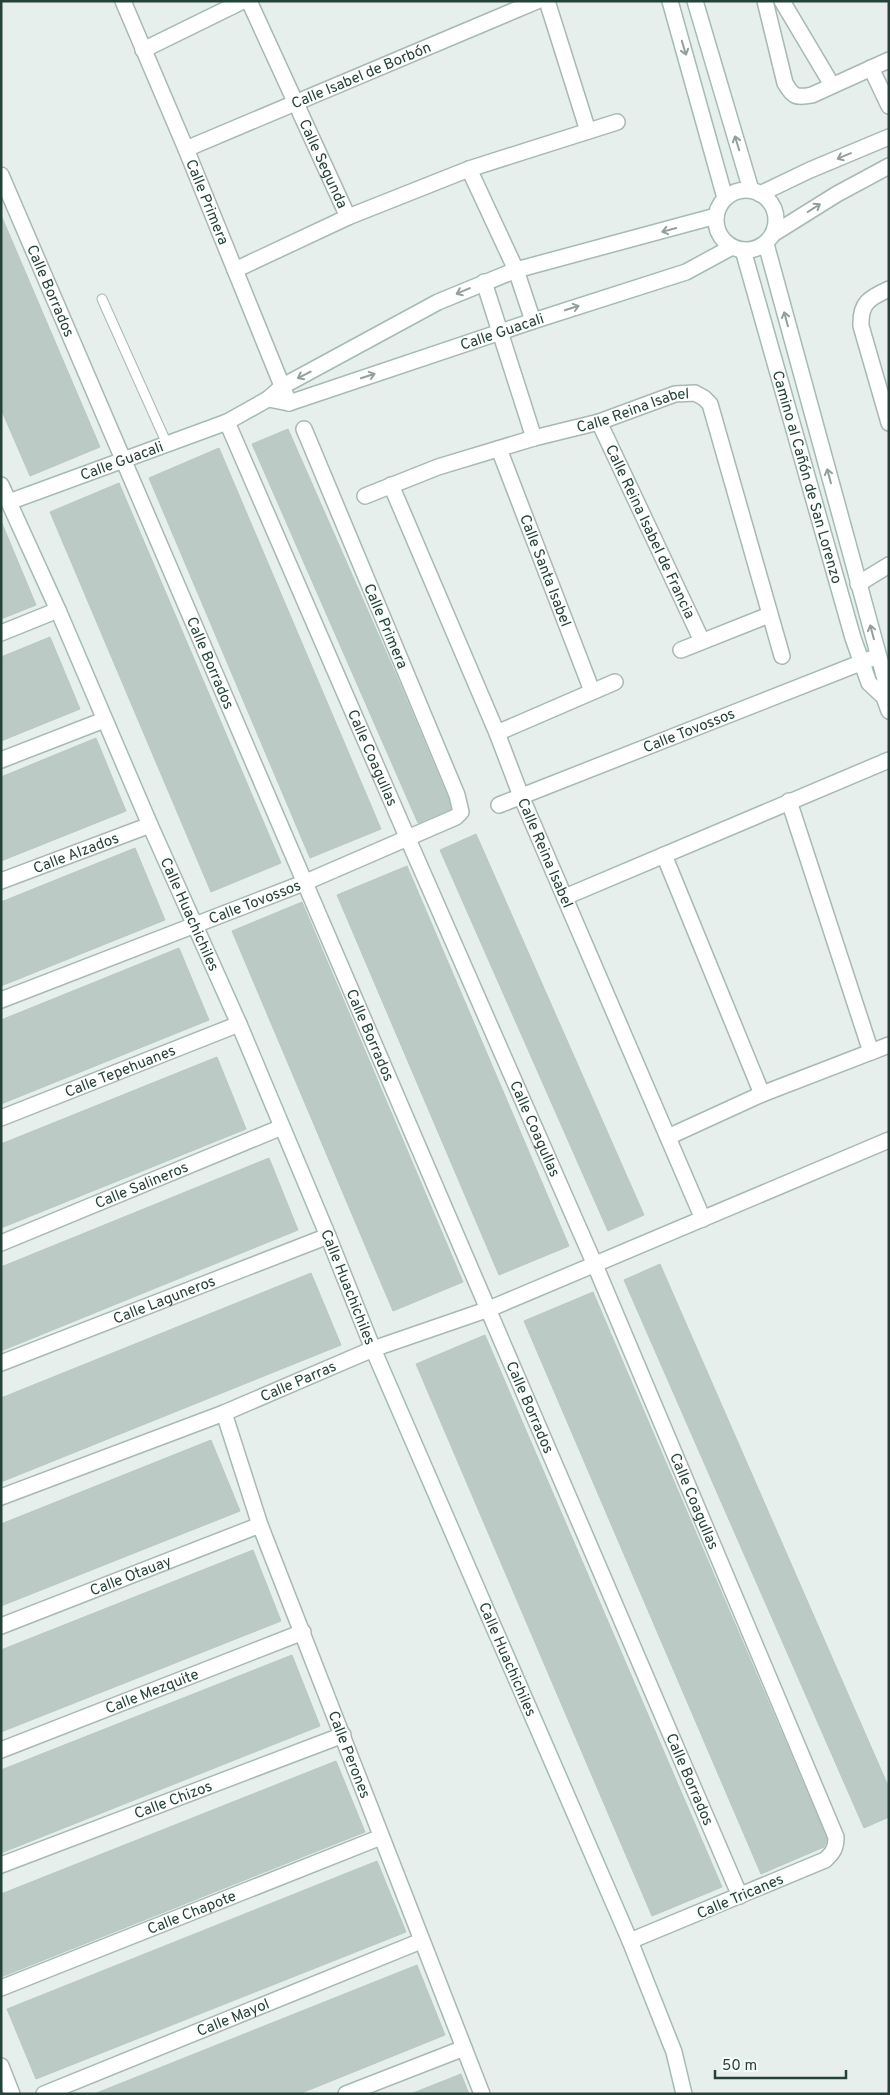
<svg xmlns="http://www.w3.org/2000/svg" width="890" height="2095" font-family="Overpass,sans-serif">
  <style>
    .building { fill: #bbcac4; stroke: #b8c9c2 }
    .lines { fill: none; stroke-linecap: round; stroke-linejoin: round }
    .lane-casing { stroke: #a8b8b2; stroke-width: 11 }
    .street-casing { stroke: #a8b8b2; stroke-width: 18 }
    .secondary-casing { stroke: #a4bbb3; stroke-width: 18 }
    .lane { stroke: #fff; stroke-width: 9 }
    .street { stroke: #fff; stroke-width: 15 }
    .secondary { stroke: #fff; stroke-width: 15 }
    .oneway { stroke: #92a09c }
    .labels { text-anchor: middle; stroke-width: 4; stroke-linejoin: round; paint-order: stroke }
    .street-label { font-size: 15px; fill: #24423a; stroke: #f7fbf9 }
  </style>
  <rect width="100%" height="100%" fill="#e6efeb"/>
  <!-- building -->
  <path class="building" d="M1 215 100 447 30 476 1 409Z
    M288 429 397 677 448 798 451 809 418 823 252 444Z
    M219 448 381 829 310 858 149 478Z
    M119 483 281 863 211 892 50 512Z
    M1 521 36 605 1 619Z
    M50 637 80 709 1 741V657Z
    M96 738 126 811 1 861V777Z
    M476 834 644 1215 608 1231 440 850Z
    M135 848 165 920 1 986V902Z
    M407 866 569 1246 499 1275 337 895Z
    M302 902 463 1282 393 1311 232 931Z
    M179 948 209 1020 1 1104V1020Z
    M217 1057 246 1129 1 1228V1144Z
    M269 1158 298 1230 1 1351V1267Z
    M660 1264 889 1788V1817L864 1828 624 1280Z
    M311 1273 341 1345 1 1482V1398Z
    M593 1292 827 1839 824 1847 761 1874 524 1321Z
    M485 1335 722 1887 652 1916 416 1364Z
    M211 1440 240 1511 1 1606V1524Z
    M253 1550 281 1621 1 1732V1650Z
    M292 1655 320 1726 1 1853V1770Z
    M336 1761 365 1832 1 1977V1894Z
    M377 1861 406 1932 36 2079 7 2009Z
    M417 1965 445 2035 299 2094H94Z
    M461 2074 469 2094H414L413 2093Z"/>
  <g class="lines">
    <!-- lane casing -->
    <g class="lane-casing">
      <path id="lane" d="M102 299 167 444"/>
    </g>
    <!-- street casing -->
    <g class="street-casing">
      <g id="street">
        <path id="s1" d="M123 1 186 149 289 403"/>
        <path id="s2" d="M249 1 348 217"/>
        <path d="M547 1 588 131"/>
        <path d="M765 1 785 83C793 97 796 98 812 95L889 60"/>
        <path d="M782 1 832 85"/>
        <path d="M143 50 243 1"/>
        <path d="M871 68 889 106"/>
        <path id="s3" d="M186 149 537 1"/>
        <path d="M469 169 516 270 533 321"/>
        <path id="s4" d="M1 175 740 1896"/>
        <path d="M760 194 810 170 889 137"/>
        <path d="M773 234 837 194 889 166"/>
        <path d="M235 270 348 217 469 169 617 122"/>
        <path d="M484 282 534 438"/>
        <path d="M889 289C869 298 860 303 861 326L889 423"/>
        <path id="s5" d="M227 422 408 839 595 1265 836 1837C836 1848 833 1853 825 1860L630 1941"/>
        <path id="s6" d="M599 422 702 641"/>
        <path id="s7" d="M499 449 592 691"/>
        <path id="s8" d="M391 485 497 733 521 796 703 1219"/>
        <path id="s9" d="M365 496 438 467 534 438 599 422 675 394 695 393 704 398 710 404 782 656"/>
        <path d="M858 584 889 565"/>
        <path d="M1 633 58 610"/>
        <path d="M681 650 769 615"/>
        <path d="M497 733 615 682"/>
        <path d="M1 760 104 720"/>
        <path d="M789 801 871 1052"/>
        <path id="s10" d="M499 805 878 656"/>
        <path d="M664 855 762 1094"/>
        <path id="s11" d="M1 881 150 825"/>
        <path d="M565 897 889 760"/>
        <path id="s12" d="M1 1000 306 882 456 817 461 812 457 795 304 429"/>
        <path id="s13" d="M1 1118 239 1024"/>
        <path d="M668 1137 762 1094 889 1045"/>
        <path id="s14" d="M1 1243 282 1127"/>
        <path id="s15" d="M1 1363 328 1236"/>
        <path id="s16" d="M224 1413 260 1525 482 2094"/>
        <path id="s17" d="M1 1497 224 1413 373 1349 489 1309 889 1140"/>
        <path id="s18" d="M1 1626 260 1525"/>
        <path id="s19" d="M1 1750 303 1632"/>
        <path id="s20" d="M1 1865 343 1735"/>
        <path id="s21" d="M1 1988 381 1837"/>
        <path d="M1 2066 12 2094"/>
        <path id="s22" d="M44 2094 421 1941"/>
        <path d="M346 2094 464 2048"/>
      </g>
    </g>
    <!-- secondary casing -->
    <g class="secondary-casing">
      <g id="secondary">
        <path d="M670 1 725 198"/>
        <path d="M695 1 751 190"/>
        <circle cx="746" cy="220" r="30"/>
        <path d="M766 244 885 679 884 697 889 711"/>
        <path id="s23" d="M743 250 853 638 869 683 884 697"/>
        <path id="s24" d="M268 399 289 403 533 321 686 272 732 247"/>
        <path id="s25" d="M1 485 58 610 150 825 239 1024 328 1236 373 1349 630 1941 674 2052 684 2094"/>
        <path id="s26" d="M9 502 227 422 268 399 283 386 438 302 516 270 716 216"/>
      </g>
    </g>
    <!-- lane -->
    <use href="#lane" class="lane"/>
    <!-- street -->
    <use href="#street" class="street"/>
    <!-- secondary -->
    <use href="#secondary" class="secondary"/>
  </g>
  <!-- one-way arrows -->
  <defs><path id="oneway-shaft" d="M-6 0H5M1.5-3L5.5 0L1.5 3" fill="none" stroke-width="1.6" stroke-linecap="round" stroke-linejoin="round" transform="scale(1.25)"/></defs>
  <g class="oneway">
    <use href="#oneway-shaft" transform="translate(684 48) rotate(73)"/>
    <use href="#oneway-shaft" transform="translate(737 143) rotate(-107)"/>
    <use href="#oneway-shaft" transform="translate(844 156) rotate(157)"/>
    <use href="#oneway-shaft" transform="translate(814 208) rotate(-32)"/>
    <use href="#oneway-shaft" transform="translate(669 230) rotate(165)"/>
    <use href="#oneway-shaft" transform="translate(463 291) rotate(157)"/>
    <use href="#oneway-shaft" transform="translate(572 308) rotate(-18)"/>
    <use href="#oneway-shaft" transform="translate(786 319) rotate(-105)"/>
    <use href="#oneway-shaft" transform="translate(304 375) rotate(153)"/>
    <use href="#oneway-shaft" transform="translate(368 376) rotate(-18)"/>
    <use href="#oneway-shaft" transform="translate(829 476) rotate(-105)"/>
    <use href="#oneway-shaft" transform="translate(872 632) rotate(-105)"/>
  </g>
  <g class="labels">
    <!-- street labels -->
    <g class="street-label">
      <text dy="5" stroke="none"><textPath href="#s3" startOffset="190">Calle Isabel de Borbón</textPath></text>
      <text dy="5" stroke="none"><textPath href="#s2" startOffset="179">Calle Segunda</textPath></text>
      <text dy="5" stroke="none"><textPath href="#s1" startOffset="218">Calle Primera</textPath></text>
      <text dy="5" stroke="none"><textPath href="#s4" startOffset="126">Calle Borrados</textPath></text>
      <text dy="5" stroke="none"><textPath href="#s24" startOffset="246">Calle Guacali</textPath></text>
      <text dy="5" stroke="none"><textPath href="#s9" startOffset="282">Calle Reina Isabel</textPath></text>
      <text dy="5" stroke="none"><textPath href="#s26" startOffset="120">Calle Guacali</textPath></text>
      <text dy="5" stroke="none"><textPath href="#s23" startOffset="236">Camino al Cañón de San Lorenzo</textPath></text>
      <text dy="5" stroke="none"><textPath href="#s6" startOffset="121">Calle Reina Isabel de Francia</textPath></text>
      <text dy="5" stroke="none"><textPath href="#s7" startOffset="130">Calle Santa Isabel</textPath></text>
      <text transform="translate(386 626) rotate(67)" y="5">Calle Primera</text>
      <text dy="5" stroke="none"><textPath href="#s4" startOffset="531">Calle Borrados</textPath></text>
      <text dy="5" stroke="none"><textPath href="#s10" startOffset="204">Calle Tovossos</textPath></text>
      <text dy="5" stroke="none"><textPath href="#s5" startOffset="366">Calle Coagullas</textPath></text>
      <text dy="5" stroke="none"><textPath href="#s8" startOffset="399">Calle Reina Isabel</textPath></text>
      <text dy="5" stroke="none"><textPath href="#s11" startOffset="80">Calle Alzados</textPath></text>
      <text dy="5" stroke="none"><textPath href="#s12" startOffset="272">Calle Tovossos</textPath></text>
      <text dy="5" stroke="none"><textPath href="#s25" startOffset="469">Calle Huachichiles</textPath></text>
      <text dy="5" stroke="none"><textPath href="#s4" startOffset="936">Calle Borrados</textPath></text>
      <text dy="5" stroke="none"><textPath href="#s13" startOffset="128">Calle Tepehuanes</textPath></text>
      <text dy="5" stroke="none"><textPath href="#s5" startOffset="771">Calle Coagullas</textPath></text>
      <text dy="5" stroke="none"><textPath href="#s14" startOffset="152">Calle Salineros</textPath></text>
      <text dy="5" stroke="none"><textPath href="#s25" startOffset="874">Calle Huachichiles</textPath></text>
      <text dy="5" stroke="none"><textPath href="#s15" startOffset="175">Calle Laguneros</textPath></text>
      <text dy="5" stroke="none"><textPath href="#s17" startOffset="319">Calle Parras</textPath></text>
      <text dy="5" stroke="none"><textPath href="#s4" startOffset="1341">Calle Borrados</textPath></text>
      <text dy="5" stroke="none"><textPath href="#s5" startOffset="1176">Calle Coagullas</textPath></text>
      <text dy="5" stroke="none"><textPath href="#s18" startOffset="139">Calle Otauay</textPath></text>
      <text dy="5" stroke="none"><textPath href="#s25" startOffset="1279">Calle Huachichiles</textPath></text>
      <text dy="5" stroke="none"><textPath href="#s19" startOffset="162">Calle Mezquite</textPath></text>
      <text dy="5" stroke="none"><textPath href="#s16" startOffset="364">Calle Perones</textPath></text>
      <text dy="5" stroke="none"><textPath href="#s4" startOffset="1746">Calle Borrados</textPath></text>
      <text dy="5" stroke="none"><textPath href="#s20" startOffset="184">Calle Chizos</textPath></text>
      <text transform="translate(740 1896) rotate(-23)" y="5">Calle Tricanes</text>
      <text dy="5" stroke="none"><textPath href="#s21" startOffset="205">Calle Chapote</textPath></text>
      <text dy="5" stroke="none"><textPath href="#s22" startOffset="204">Calle Mayol</textPath></text>
    </g>
  </g>
  <!-- border -->
  <rect width="890" height="2095" fill="none" stroke="#24423a" stroke-width="5"/>
  <!-- scale -->
  <path d="M715 2070v8h131v-8" fill="none" stroke="#24423a" stroke-width="2.5"/>
  <text x="722" y="2070" font-size="15" fill="#24423a" stroke="#f7fbf9" stroke-width="4" paint-order="stroke">50 m</text>
</svg>
